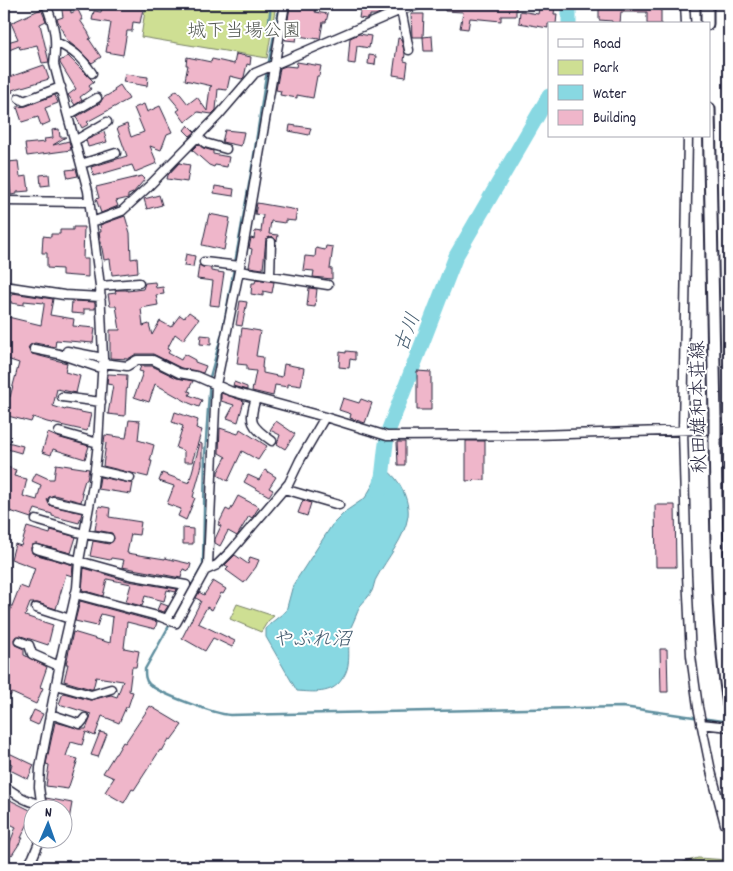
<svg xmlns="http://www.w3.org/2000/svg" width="733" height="871" font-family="Dekko,'Klee One',sans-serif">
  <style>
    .green { fill: #cedf93; stroke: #788067 }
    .forest { fill: url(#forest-firs); stroke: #788067 }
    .water { fill: #88d8e2; stroke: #5f8f9f }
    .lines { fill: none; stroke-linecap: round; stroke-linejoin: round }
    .stream { stroke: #5f8f9f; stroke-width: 2.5 }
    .river { stroke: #88d8e2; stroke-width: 15 }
    .building { fill: #efb6ca; stroke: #22223b }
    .street-casing { stroke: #22223b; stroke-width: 11 }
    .primary-casing { stroke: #22223b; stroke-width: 15 }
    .street { stroke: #fff; stroke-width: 8 }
    .primary { stroke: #fff; stroke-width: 11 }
    .primary-bridge-casing { stroke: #22223b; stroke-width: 15; stroke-linecap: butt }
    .primary-bridge { stroke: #fff; stroke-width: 11 }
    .labels { text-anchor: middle; stroke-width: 4; stroke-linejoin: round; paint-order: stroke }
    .park-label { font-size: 19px; fill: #565b55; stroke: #fff }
    .street-label { font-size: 19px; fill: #22223b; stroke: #fff }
    .water-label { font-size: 20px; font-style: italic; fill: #41596d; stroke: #fff }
  </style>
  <defs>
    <pattern id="forest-firs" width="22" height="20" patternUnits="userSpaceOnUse" patternTransform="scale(1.25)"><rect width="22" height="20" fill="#cedf93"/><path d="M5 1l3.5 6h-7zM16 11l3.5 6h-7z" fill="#b1bf80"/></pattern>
  </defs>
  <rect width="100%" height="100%" fill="#fff"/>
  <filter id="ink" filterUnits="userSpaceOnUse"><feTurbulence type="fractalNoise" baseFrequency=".02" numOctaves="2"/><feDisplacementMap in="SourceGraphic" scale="10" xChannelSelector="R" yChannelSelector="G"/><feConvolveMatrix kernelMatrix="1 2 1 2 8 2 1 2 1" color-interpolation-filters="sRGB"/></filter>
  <g filter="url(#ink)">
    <!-- green -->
    <path class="green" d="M146 4 173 9 175 4H276L267 58 141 37Z
      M237 604 274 616 268 621 261 632 230 619Z"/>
    <!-- forest -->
    <path class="forest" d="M698 858 729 860V867H667Z"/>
    <!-- water -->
    <path class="water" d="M386 470C399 477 410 501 408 516 405 538 387 558 377 577 374 581 374 587 372 591 369 597 364 601 360 606 357 613 354 621 351 627 345 644 354 664 342 679 332 695 313 692 297 691L266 637V629L271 623 286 611 293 585 332 525 346 511 365 498 375 481Z"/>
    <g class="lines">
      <!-- stream -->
      <path class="stream" d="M271 4 268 30 274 36
        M280 4 265 82 253 162 223 330 210 377 205 456 203 565 145 669C145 675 145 680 149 684 160 694 215 714 230 715L623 707 729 722"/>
      <!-- river -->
      <path class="river" d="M569 24V4
        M379 492C385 471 383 450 389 429L456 256 549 96"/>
    </g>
    <!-- building -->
    <path class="building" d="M61 4H70L71 13 78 10 83 20H80L88 32 91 38 89 39 101 57 92 63 80 51 69 42 65 37 57 19 63 17Z
      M103 4H144L140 23 133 22 132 31H127L123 55 106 52 111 23 92 20 94 11 101 12Z
      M309 4H317L315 12 328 14 326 22H323L320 39 297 36 296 41 285 40 290 6 308 8Z
      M445 4H516V16H501V21L470 18 468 29 460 28 463 12 445 11Z
      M540 4 555 6 554 14H557L556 24H548V28L519 23 520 11 538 14Z
      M602 4H659V6H661V24H647V12H621L620 23H612V21L599 20V8H602Z
      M361 6 380 9V13L375 15H370V17L366 19 359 18Z
      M41 9 46 21 40 24 49 62 42 63 37 45 20 49 19 46 4 52V43L18 39 11 23Z
      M411 14H424L423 37H412Z
      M359 34 371 36 369 48 357 46 355 64 348 63 350 38Z
      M432 36 433 51H424L423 37Z
      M398 38 401 39 405 54 404 61 408 62 406 77 393 75Z
      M236 54 251 57 250 65 247 64 244 77 242 79 230 76 227 90 218 89 216 110 212 114 198 112 185 122 177 111 180 109 169 96 177 90 188 104 197 97 207 111 210 87 212 86 185 80 188 65H186L187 57 211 62 212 59 234 64Z
      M369 55 376 56 375 65 368 64Z
      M68 56 94 82 89 86 91 89 80 97 82 100 75 105 68 95 76 89 60 63V61Z
      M297 62 321 66 319 76H317L313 98 297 95V98L280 95 281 91 276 90 280 68 286 66 296 67Z
      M44 65 49 79 12 90 13 92 4 96V79Z
      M125 74 148 77 147 86 123 82Z
      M120 85 129 99 87 122 89 124 82 128 76 117 100 103 103 98 115 91 114 89Z
      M55 95 58 103 45 108 50 122 41 126 38 117 22 122 17 107 26 106Z
      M144 104 147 112 160 106 172 132 167 134 161 150 150 146 157 163 135 172 132 165 94 176 91 167 127 156 117 128 127 124 131 137 144 132 134 108Z
      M188 125 195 132 190 136 184 130Z
      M290 125 311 128 309 135 289 131Z
      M59 129 60 137H66L53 145 69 141 71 150 27 156 25 144 45 142 44 139 53 138 52 130Z
      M225 130 244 132 241 146 222 142Z
      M104 132 107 142 88 147 86 140Z
      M198 144 203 148 213 151V154L229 157 227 167 215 165 214 167 209 165 192 150Z
      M18 161 20 177 27 176 29 191 17 192V194L11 195 8 162Z
      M179 163 190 165 187 182 167 179 168 175Z
      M76 169 78 176 68 178 66 170Z
      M49 174 50 185 41 186 40 175Z
      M142 176 145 179 133 193 128 195V198L116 201 118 206 101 213 96 199 99 198 96 187Z
      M215 186 234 189 233 196 214 193Z
      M159 195 162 205 147 209 144 199Z
      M257 203 297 210 295 221 285 220V223L271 221 269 234 278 235 277 241 272 236 266 239 263 269 249 267 252 249 249 248 251 238 254 239 255 231 261 232 263 215 255 214Z
      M209 214 230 218 224 250 202 245Z
      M125 216 130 233 131 259 137 258 138 272 112 275 110 259 104 260 99 232H101L100 225Z
      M73 227H84L83 259H88V277L62 275V269L47 268V253H42L43 236 51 237V234H60V230H73Z
      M326 246 333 247 330 269H332V279L313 277 314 271 303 270 305 256 315 257 316 248 325 250Z
      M186 254 195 256 193 267 184 266Z
      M199 265 203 267 211 268V271L224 273 219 306 210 305 213 281 197 279Z
      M256 279 274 282 272 293 263 291V296L251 294 252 283H255Z
      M155 282 156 288 163 287 164 294 156 295 158 305 141 308 143 326 149 324 152 335 160 321 171 327 180 315 184 318 189 312 199 319 183 340 175 334 167 349 170 350 168 353 181 360 184 354 195 360V362L206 366 203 373 181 368 153 354H136L128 359 110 358V330H120L116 306H110L108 294 116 293 115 290H127V291L143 289 145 283Z
      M309 288 317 289 315 307 307 306Z
      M12 293 53 299 50 315 74 319 73 326 95 328 93 343 56 340 55 347 35 343 30 345 28 348 32 354 67 363 65 372 80 376 76 393 57 389 53 406 65 410 66 409 91 414 87 431 47 422 33 417 31 422 4 415V395L10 397 19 363 4 358V349L7 336 4 335V316L41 325 44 306V303L24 301V305L11 303Z
      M72 301 95 302V309H84V314L71 313Z
      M240 301 247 302 242 326 236 325Z
      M242 328 260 331 256 356 263 357 262 368H263V373L282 377 284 364 304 368 301 386 288 384V387L275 385 273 396 252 391 256 371 247 370V365L237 364Z
      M201 335 211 336V345L200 344Z
      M346 351 355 352V360L350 359 349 368 339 367 340 352 346 353Z
      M141 366H152L177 378 193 381 188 391 191 392 189 395 202 400 199 407 189 403 155 384 149 402 134 397 143 372 139 371Z
      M417 371 431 372V410H417Z
      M108 374 127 375 125 416 108 414 113 385 107 384Z
      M234 382 247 387V390L233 386Z
      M221 393 244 401 238 422 227 418 234 405 221 401Z
      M343 398 359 403 361 399 372 403 365 423 350 418 351 414 339 410Z
      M175 412 198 420 196 428 202 430 192 462H184V451L176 448 183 426 172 422Z
      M129 420 140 421 138 440 154 445 150 461H152L148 477 103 466 106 443 104 442 105 435 126 438Z
      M276 421 295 434 285 449 277 444 280 435 270 430Z
      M220 428 238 434 240 429 267 446 258 460 242 451 228 481 218 475V472L226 457 219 453Z
      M48 433 57 437 89 446 85 459 53 449 51 455 42 452Z
      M4 441 23 446 21 453 4 448Z
      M466 441H485V480L466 481Z
      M397 442H405V465H398Z
      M200 443 202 444V465L193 497 195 498 186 520 178 516 181 509 167 504 174 486 159 481 162 473 189 483Z
      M56 464 89 469 87 480H85L81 493 83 494 81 502 54 495 49 497 47 500 51 506 82 513 79 523 52 516V514L35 509 31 518 4 509V466L16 470 14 476 27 479 23 496 37 500 41 485 32 481 36 473 49 479H54Z
      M265 470 276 477 269 488 273 490 269 496 244 482 248 475 259 480Z
      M100 477 129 483H133L131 494 98 489Z
      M238 496 259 507 252 518 249 516 237 536 228 531 220 546 215 543V539L221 526 218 525 226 509 230 511Z
      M303 500 311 503 307 516 298 513Z
      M655 505H675L676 567H656Z
      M99 506 110 508 109 517 141 522 139 535 131 534 127 553 165 559V558L191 564 189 571 183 569 181 578 122 567 124 560 111 558 110 560 90 556 93 541 109 544 114 539 112 533 95 530Z
      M27 527 50 534 51 530 76 537 71 553 37 544 32 545 31 548 32 553 34 554 73 565 72 576 66 574 56 609 38 603H30L25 616 53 625 48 645 21 636H16L14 639 15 645 24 649V655L47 667 40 687 43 688 36 704 12 693 10 696 4 693V626L20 586 28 589 35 568 11 559 15 544 21 546Z
      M183 528 193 529V544H183Z
      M235 555 248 564 250 557 259 560 256 567 244 583 226 570 229 567 225 565Z
      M84 568 128 581 177 589 176 592 167 590 164 601 145 596 142 606 126 602 131 584 107 579 103 596 82 590Z
      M213 581 226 589 223 594 221 593 212 610 207 607 198 623 235 641 232 647 213 638 205 651 182 638 201 601 196 598 199 592 204 595Z
      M80 601 157 622 155 629 127 622 124 648 139 651 136 667H132L129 691 133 692 128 707H126L119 723 102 716 95 736 86 732 82 745 71 742 66 756 78 759 68 789 46 786 49 765 46 764 55 722 81 729H86L90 719 91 714 59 704 63 693 90 700 111 695 117 697 123 681 96 677 93 689H91L64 681 68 664H66L73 632 110 643 113 617 101 614 97 626 75 621Z
      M160 603 168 606 164 612 157 610Z
      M660 649H667L668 692H661Z
      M150 706 182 725 171 740 169 739 162 751 160 750 134 790 132 789 124 803 105 792 114 778 103 773 115 754H116L123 742 125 743Z
      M34 710 43 714 38 725 29 721Z
      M100 732 107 734 98 757 91 755Z
      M9 753 34 765 28 779 10 770 12 764 5 761Z
      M4 797 32 811V815L21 838H23L12 855 4 850V841L9 845 16 827 4 821 8 811 4 809Z
      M46 798 72 803 66 837 62 836V808H47Z"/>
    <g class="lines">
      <!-- street casing -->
      <g class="street-casing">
        <path id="street" d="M387 4 400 6
          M400 4 409 50
          M685 4 686 24
          M56 42C74 51 81 57 92 73
          M19 98 24 101 61 87
          M68 115 97 98
          M688 136 683 430 687 575 691 656 698 707 711 771 725 824
          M198 137 205 143 226 149
          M76 140 107 122
          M81 164 116 153
          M4 201 90 202
          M92 222 122 211 149 186 218 116 255 73 401 10 421 4
          M204 262 240 266
          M239 271 328 285
          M270 276 271 242
          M4 286 64 295 101 297
          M100 286 139 283
          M34 349 59 354 103 369
          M67 351 103 358
          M103 363 127 366 137 360H153L179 373 196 376 230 391 325 417 387 436 536 435 729 429
          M62 397 101 402
          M256 398C248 423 251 426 272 441
          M59 432 98 443
          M95 470 130 478
          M284 489 339 505
          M53 501 88 509
          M36 520 84 534 109 538
          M36 549 129 575 186 585 167 619
          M206 570 217 565 231 551 289 483 300 460 325 417
          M75 594 161 617 176 623 208 565 216 385 240 266 285 4
          M36 608 70 619
          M19 641 29 645 32 654 59 666
          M56 685 91 695 111 689
          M50 714 80 724 85 718
          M701 724 729 727
          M4 786C16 794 27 803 42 804
          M42 808 39 787 40 768 61 658 77 588 79 561 93 485 98 443 103 358 100 286 88 191 54 64C57 38 55 28 46 4
          M27 867 33 857 41 838"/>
      </g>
      <!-- primary casing -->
      <g class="primary-casing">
        <path id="primary" d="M707 4V24
          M709 109 715 418
          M715 440C717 528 716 617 729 705"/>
      </g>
      <!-- street -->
      <use href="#street" class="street"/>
      <!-- primary -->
      <use href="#primary" class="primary"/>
      <!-- primary-bridge casing -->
      <g class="primary-bridge-casing">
        <path id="primary-bridge" d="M715 418V440"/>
      </g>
      <!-- primary-bridge -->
      <use href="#primary-bridge" class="primary-bridge"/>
    </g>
  </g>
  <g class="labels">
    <!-- park labels -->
    <g class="park-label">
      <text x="244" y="36">城下当場公園</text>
    </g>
    <!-- street labels -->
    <g class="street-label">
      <text transform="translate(697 407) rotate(-91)" y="7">秋田雄和本荘線</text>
    </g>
    <!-- water labels -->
    <g class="water-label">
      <text transform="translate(406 332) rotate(-69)" y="7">古川</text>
      <text x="312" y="645">やぶれ沼</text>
    </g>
  </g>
  <!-- margin -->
  <rect width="733" height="871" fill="none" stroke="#fff" stroke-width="20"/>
  <rect x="10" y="10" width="713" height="851" fill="none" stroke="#22223b" stroke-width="2" filter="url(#ink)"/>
  <!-- legend -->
  <rect x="548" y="22" width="162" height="115" fill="#ffffff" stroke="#a7a7b1"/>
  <rect x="558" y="39" width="25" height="8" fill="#ffffff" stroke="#a7a7b1"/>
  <text x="593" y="48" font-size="15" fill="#22223b">Road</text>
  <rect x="558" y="60" width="25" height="15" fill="#cedf93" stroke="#a7a7b1"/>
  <text x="593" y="72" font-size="15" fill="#22223b">Park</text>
  <rect x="558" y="85" width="25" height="15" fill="#88d8e2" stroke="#a7a7b1"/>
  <text x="593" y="98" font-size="15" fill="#22223b">Water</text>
  <rect x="558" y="110" width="25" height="15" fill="#efb6ca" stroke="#a7a7b1"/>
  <text x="593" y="122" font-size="15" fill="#22223b">Building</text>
  <!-- north arrow -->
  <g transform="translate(48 824) rotate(2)"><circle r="24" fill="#ffffff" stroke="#a7a7b1"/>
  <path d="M0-4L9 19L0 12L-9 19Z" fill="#1f6fb2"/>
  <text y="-8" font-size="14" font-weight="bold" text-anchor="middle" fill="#22223b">N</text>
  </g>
</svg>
